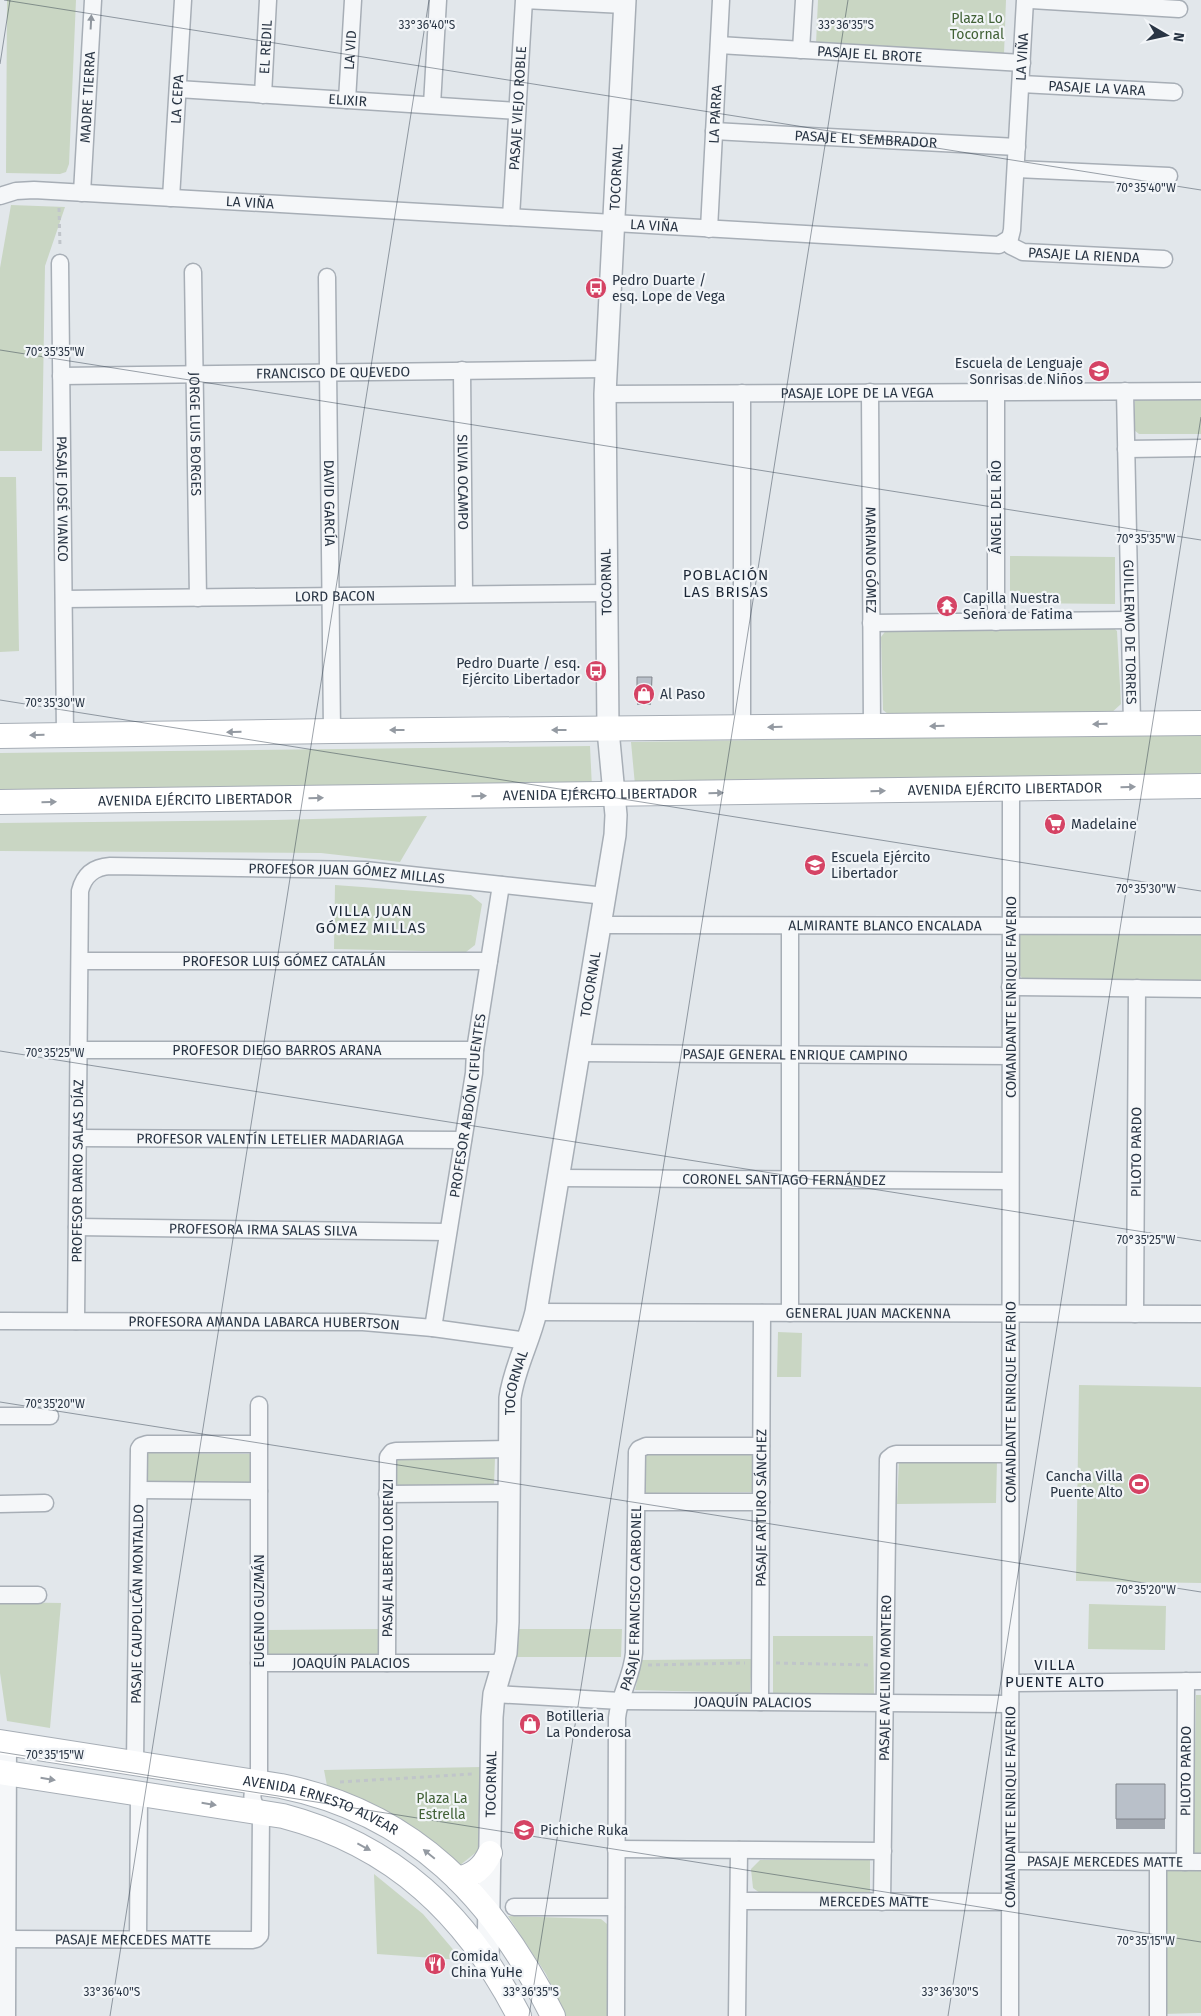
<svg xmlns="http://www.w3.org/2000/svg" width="1201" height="2016" font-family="'Fira Sans',sans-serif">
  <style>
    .green { fill: #c9d6c3 }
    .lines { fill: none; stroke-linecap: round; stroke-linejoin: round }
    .minor-casing { stroke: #a7aeb6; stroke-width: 19 }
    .tertiary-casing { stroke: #a7aeb6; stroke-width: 24 }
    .secondary-casing { stroke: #a7aeb6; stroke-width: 26 }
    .path { stroke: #c0c5ca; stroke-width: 3; stroke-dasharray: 4 4; stroke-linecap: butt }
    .minor { stroke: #f5f7f9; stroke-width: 16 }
    .tertiary { stroke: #f5f7f9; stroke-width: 21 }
    .secondary { stroke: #fff; stroke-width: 24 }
    .wall { fill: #9fa5ad }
    .building { fill: #b9c0c9; stroke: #82868d }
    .oneway { fill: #8f969e }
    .oneway2 { fill: #949aa2 }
    .ticks { fill: none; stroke: #293544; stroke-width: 1; stroke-opacity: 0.45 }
    .labels { text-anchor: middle; stroke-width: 4.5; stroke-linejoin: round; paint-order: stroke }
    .park-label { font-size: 14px; fill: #416136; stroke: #f2f5f8 }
    .street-label { font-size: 14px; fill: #293544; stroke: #f2f5f8 }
    .poi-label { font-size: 14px; fill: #293544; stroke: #f2f5f8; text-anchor: start }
    .neighbourhood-label { font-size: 15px; letter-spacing: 1px; fill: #1b2635; stroke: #f2f5f8 }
    .ticks-label { font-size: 12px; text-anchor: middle; fill: #293544; stroke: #f2f5f8; stroke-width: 4.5; stroke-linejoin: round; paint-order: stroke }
  </style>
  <rect width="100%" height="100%" fill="#e2e7eb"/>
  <!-- green -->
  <path class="green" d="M7 0H76L69 164 66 172 60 174 6 173Z
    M818 0H1006L1004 54 816 44Z
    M11 205 65 207 45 266 42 451H0V268Z
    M1135 400H1201V434H1139L1134 430Z
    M0 477H16L19 651 0 652Z
    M1010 556 1115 557V604L1010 603Z
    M1110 625 1117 631 1121 704 1110 714H888L883 710 881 637 887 629Z
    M1201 733V778L635 785 631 742Z
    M590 746 592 788 0 793V753Z
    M427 816 400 862 321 853 0 851V823L275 820Z
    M335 885 471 895 482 904 475 945 466 952 334 949Z
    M1020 933H1201V982H1025L1019 974Z
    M778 1332 802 1333 801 1377H777Z
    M1079 1385 1201 1387V1583L1076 1581Z
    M646 1452 755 1453 753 1492 645 1493Z
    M146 1453 252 1454V1486L151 1485 145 1479Z
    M495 1458 494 1485 397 1487V1459Z
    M899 1460 997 1461 996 1503 897 1504Z
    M0 1602 61 1603 50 1728 7 1721 0 1673Z
    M1089 1604 1166 1606 1165 1650 1088 1649Z
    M378 1629V1656L267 1657V1630Z
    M517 1629H622L621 1657H517Z
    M773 1636H873L874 1695 773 1693Z
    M752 1659 750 1693 635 1690 642 1660Z
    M1196 1695H1201V2013L1160 2014V1871L1193 1870Z
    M481 1767 479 1850 459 1866 328 1791 324 1770Z
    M870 1857V1892L760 1893 753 1888 751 1869 760 1860Z
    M374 1874 423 1914 462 1960 377 1954Z
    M508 1916 601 1919 607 1924V2016H565L546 1974Z"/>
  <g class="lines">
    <!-- minor casing -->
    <g class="minor-casing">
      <g id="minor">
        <path d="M1031 0 1179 9"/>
        <path id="s1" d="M719 45 1022 63"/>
        <path d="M801 50 804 0"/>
        <path id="s2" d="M1021 84 1174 92"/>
        <path id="s3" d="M178 89 517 111"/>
        <path id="s4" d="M263 95 268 0"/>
        <path id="s5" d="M347 100 353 0"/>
        <path d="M432 105 438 0"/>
        <path id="s6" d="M714 131 1017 147"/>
        <path d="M1016 169 1169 176"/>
        <path id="s7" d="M82 193 93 0"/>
        <path id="s8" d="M0 196 16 191 34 190 999 245 1010 238 1012 230 1025 0"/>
        <path id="s9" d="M171 198 183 0"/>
        <path id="s10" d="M511 217 524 0 624 5"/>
        <path id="s11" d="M709 229 721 0"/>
        <path id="s12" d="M1007 242 1011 246 1023 252 1164 259"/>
        <path id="s13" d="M60 263 65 735"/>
        <path id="s14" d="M193 272 198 598"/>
        <path id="s15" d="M327 277 332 731"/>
        <path id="s16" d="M462 370 464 594"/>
        <path id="s17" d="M61 376 605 369"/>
        <path id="s18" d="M1125 391 1132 724"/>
        <path id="s19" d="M870 392 872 726"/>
        <path d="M742 393V728"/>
        <path id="s20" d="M605 394 1201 391"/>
        <path d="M1126 449 1201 448"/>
        <path id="s21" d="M64 599 606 593"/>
        <path d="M996 622V392"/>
        <path d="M871 623 1129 620"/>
        <path id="s22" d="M600 925 1201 926"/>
        <path id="s23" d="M80 961H489"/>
        <path d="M1010 987 1201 989"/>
        <path id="s24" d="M79 1050H475"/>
        <path id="s25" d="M579 1053 1010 1056"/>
        <path id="s26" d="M78 1138 463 1140"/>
        <path id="s27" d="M558 1178 1010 1181"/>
        <path id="s28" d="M77 1227 448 1232"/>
        <path id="s29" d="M536 1312 1201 1314"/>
        <path d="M790 1313V926"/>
        <path id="s30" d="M1135 1314 1137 988"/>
        <path id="s31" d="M0 1321 363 1322 433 1328 527 1341"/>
        <path id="s32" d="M76 1321 80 891C84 875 94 867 110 866L365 870 605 896"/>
        <path id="s33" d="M433 1328 474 1073 475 1050 501 885"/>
        <path d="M0 1416H50"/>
        <path d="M139 1490 259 1491"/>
        <path d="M387 1494 509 1493"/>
        <path d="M636 1502H761"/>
        <path d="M0 1504 45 1503"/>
        <path d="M0 1595H38"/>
        <path id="s34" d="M259 1663H504"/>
        <path id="s35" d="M387 1663 388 1457 392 1452 396 1451 509 1449"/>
        <path d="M1010 1683 1201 1681"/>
        <path id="s36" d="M494 1694 621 1701 1010 1704"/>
        <path id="s37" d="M760 1702 762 1313"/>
        <path id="s38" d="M135 1763 139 1449 141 1446 147 1444H259"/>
        <path d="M616 1849 883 1851"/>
        <path id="s39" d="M1010 1861 1201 1862"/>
        <path d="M1158 1862V2016"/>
        <path id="s40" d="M1185 1862 1186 1681"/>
        <path id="s41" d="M739 1901 1010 1902"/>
        <path id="s42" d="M882 1902 888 1459 893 1455 896 1454H1010"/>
        <path d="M514 1907H616"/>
        <path id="s43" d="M7 1939 252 1940 256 1939 260 1935 261 1812C251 1804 249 1792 259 1782V1405"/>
        <path d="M138 1939 139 1794"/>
        <path d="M7 2016 8 1743"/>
        <path id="s44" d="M616 2016 617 1718C619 1696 632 1677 634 1653L637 1452 639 1449 646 1446H761"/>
        <path d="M737 2016 739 1850"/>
        <path id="s45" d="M1010 2016 1011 789"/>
      </g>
    </g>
    <!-- tertiary casing -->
    <g class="tertiary-casing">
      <g id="tertiary">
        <path id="s46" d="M488 1962 492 1717 494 1694 506 1653 508 1622 510 1398C514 1368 529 1342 536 1312L615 835 616 815 608 730 605 394 625 0"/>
      </g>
    </g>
    <!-- secondary casing -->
    <g class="secondary-casing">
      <g id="secondary">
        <path d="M0 736 332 731 1201 723"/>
        <path id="s47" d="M0 802 1201 786"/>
        <path id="s48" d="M0 1742 281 1786C414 1813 494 1898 553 2016"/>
        <path d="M0 1772 283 1816C394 1845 467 1915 519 2016"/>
        <path d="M458 1879C474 1875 483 1868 490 1853"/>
      </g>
    </g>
    <!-- path -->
    <path class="path" d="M59 208 60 247
      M776 1663 870 1665
      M648 1665 745 1663
      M340 1782 473 1774"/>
    <!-- minor -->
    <use href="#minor" class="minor"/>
    <!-- tertiary -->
    <use href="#tertiary" class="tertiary"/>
    <!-- secondary -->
    <use href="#secondary" class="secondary"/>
  </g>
  <!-- wall -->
  <path class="wall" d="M637 677H652L651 705H637Z
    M1116 1784H1165V1829H1116Z"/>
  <!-- building -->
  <path class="building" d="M637 677H652L651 700 637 699Z
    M1116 1784H1165V1819H1116Z"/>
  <!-- one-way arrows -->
  <defs><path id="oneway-solid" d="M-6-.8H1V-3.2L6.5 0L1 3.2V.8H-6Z" transform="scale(1.25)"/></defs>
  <use class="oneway" href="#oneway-solid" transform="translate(91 22) rotate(-87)"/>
  <g class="oneway2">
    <use href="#oneway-solid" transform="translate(1100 724) rotate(179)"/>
    <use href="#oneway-solid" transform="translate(937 726) rotate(179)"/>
    <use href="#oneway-solid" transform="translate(775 727) rotate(179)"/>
    <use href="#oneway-solid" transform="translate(397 730) rotate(180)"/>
    <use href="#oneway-solid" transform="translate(559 730) rotate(180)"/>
    <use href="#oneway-solid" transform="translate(234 732) rotate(179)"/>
    <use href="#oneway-solid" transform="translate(37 735) rotate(179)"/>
    <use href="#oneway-solid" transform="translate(1128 787) rotate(-1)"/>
    <use href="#oneway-solid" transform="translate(878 791) rotate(-1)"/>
    <use href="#oneway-solid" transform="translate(716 793) rotate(-1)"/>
    <use href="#oneway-solid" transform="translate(479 796) rotate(-1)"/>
    <use href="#oneway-solid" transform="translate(316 798) rotate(-1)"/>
    <use href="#oneway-solid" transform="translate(49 802) rotate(-1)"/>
    <use href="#oneway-solid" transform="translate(48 1779) rotate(9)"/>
    <use href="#oneway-solid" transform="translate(209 1804) rotate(9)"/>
    <use href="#oneway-solid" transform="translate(364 1847) rotate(28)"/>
    <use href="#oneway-solid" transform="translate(429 1854) rotate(-141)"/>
  </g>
  <!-- ticks -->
  <path class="ticks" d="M4 0 1201 190M0 64 10 0M0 350 1201 540M0 700 1201 891M0 1051 1201 1241M0 1402 1201 1592M0 1752 1201 1942M110 2016 429 0M529 2016 848 0M948 2016 1201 417"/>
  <!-- icons -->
  <defs>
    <g id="bus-disc" transform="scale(1.125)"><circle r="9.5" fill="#d54364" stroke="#f2f5f8"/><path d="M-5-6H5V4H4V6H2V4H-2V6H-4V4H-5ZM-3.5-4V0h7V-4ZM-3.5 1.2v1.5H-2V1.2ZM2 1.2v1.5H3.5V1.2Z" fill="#fff"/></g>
    <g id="school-disc" transform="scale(1.125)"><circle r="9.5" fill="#d54364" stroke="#f2f5f8"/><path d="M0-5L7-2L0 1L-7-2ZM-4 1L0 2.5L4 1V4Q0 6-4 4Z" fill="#fff"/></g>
    <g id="temple-disc" transform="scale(1.125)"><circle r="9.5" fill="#d54364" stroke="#f2f5f8"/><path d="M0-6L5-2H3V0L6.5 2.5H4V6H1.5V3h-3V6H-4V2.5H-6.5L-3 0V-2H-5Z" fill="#fff"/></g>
    <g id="shop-disc" transform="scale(1.125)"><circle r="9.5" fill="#d54364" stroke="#f2f5f8"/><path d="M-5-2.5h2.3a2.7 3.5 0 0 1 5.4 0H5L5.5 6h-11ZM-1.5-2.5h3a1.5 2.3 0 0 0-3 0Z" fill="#fff"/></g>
    <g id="supermarket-disc" transform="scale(1.125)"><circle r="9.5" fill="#d54364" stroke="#f2f5f8"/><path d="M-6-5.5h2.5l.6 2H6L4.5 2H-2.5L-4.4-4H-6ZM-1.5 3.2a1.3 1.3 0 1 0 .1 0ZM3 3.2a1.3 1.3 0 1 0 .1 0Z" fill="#fff"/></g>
    <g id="stadium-disc" transform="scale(1.125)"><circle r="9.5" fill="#d54364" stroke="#f2f5f8"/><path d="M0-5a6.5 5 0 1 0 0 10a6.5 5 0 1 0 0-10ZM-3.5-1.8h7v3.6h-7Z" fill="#fff"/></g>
    <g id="restaurant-disc" transform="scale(1.125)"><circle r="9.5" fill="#d54364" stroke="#f2f5f8"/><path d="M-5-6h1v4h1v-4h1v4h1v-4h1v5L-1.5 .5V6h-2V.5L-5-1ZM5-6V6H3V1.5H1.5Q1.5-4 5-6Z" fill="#fff"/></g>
  </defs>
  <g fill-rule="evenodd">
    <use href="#bus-disc" x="596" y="288"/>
    <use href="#school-disc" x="1099" y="371"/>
    <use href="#temple-disc" x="947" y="606"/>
    <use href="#bus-disc" x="596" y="671"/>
    <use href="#shop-disc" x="644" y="694"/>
    <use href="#supermarket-disc" x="1055" y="824"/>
    <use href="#school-disc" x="815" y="865"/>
    <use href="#stadium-disc" x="1139" y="1484"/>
    <use href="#shop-disc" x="530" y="1724"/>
    <use href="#school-disc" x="524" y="1830"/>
    <use href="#restaurant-disc" x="435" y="1964"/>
  </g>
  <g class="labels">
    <!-- park labels -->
    <g class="park-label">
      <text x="977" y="23">Plaza Lo<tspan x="977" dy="16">Tocornal</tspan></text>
      <text x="442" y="1803">Plaza La<tspan x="442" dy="16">Estrella</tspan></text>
    </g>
    <!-- street labels -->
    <g class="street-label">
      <text dy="5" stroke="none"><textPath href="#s4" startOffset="48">EL REDIL</textPath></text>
      <text dy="5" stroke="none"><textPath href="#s5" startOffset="50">LA VID</textPath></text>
      <text dy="5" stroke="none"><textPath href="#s1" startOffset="151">PASAJE EL BROTE</textPath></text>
      <text dy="5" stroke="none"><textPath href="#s8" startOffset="1196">LA VIÑA</textPath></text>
      <text dy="5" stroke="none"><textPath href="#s2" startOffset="76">PASAJE LA VARA</textPath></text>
      <text dy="5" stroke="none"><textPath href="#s7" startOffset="96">MADRE TIERRA</textPath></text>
      <text dy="5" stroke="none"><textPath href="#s9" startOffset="99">LA CEPA</textPath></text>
      <text dy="5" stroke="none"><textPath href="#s3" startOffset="170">ELIXIR</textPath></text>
      <text dy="5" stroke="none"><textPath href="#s10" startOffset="109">PASAJE VIEJO ROBLE</textPath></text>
      <text dy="5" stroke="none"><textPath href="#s11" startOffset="115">LA PARRA</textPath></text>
      <text dy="5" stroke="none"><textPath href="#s6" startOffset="152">PASAJE EL SEMBRADOR</textPath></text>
      <text dy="5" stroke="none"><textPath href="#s46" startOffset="1798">TOCORNAL</textPath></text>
      <text dy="5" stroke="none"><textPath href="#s8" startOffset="251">LA VIÑA</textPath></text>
      <text dy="5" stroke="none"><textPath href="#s8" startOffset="656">LA VIÑA</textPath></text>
      <text dy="5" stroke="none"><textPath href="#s12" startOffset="80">PASAJE LA RIENDA</textPath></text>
      <text dy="5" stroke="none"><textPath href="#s17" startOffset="272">FRANCISCO DE QUEVEDO</textPath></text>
      <text dy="5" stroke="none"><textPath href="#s20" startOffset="252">PASAJE LOPE DE LA VEGA</textPath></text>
      <text dy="5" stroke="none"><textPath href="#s14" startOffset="162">JORGE LUIS BORGES</textPath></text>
      <text dy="5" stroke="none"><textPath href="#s16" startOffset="112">SILVIA OCAMPO</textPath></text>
      <text dy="5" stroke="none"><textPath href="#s13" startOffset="236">PASAJE JOSÉ VIANCO</textPath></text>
      <text dy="5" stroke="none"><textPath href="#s15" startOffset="226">DAVID GARCÍA</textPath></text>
      <text transform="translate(996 507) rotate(-90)" y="5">ÁNGEL DEL RÍO</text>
      <text dy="5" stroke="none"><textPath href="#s19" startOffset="168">MARIANO GÓMEZ</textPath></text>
      <text transform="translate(606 582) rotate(-91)" y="5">TOCORNAL</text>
      <text dy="5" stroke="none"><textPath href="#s21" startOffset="271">LORD BACON</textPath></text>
      <text dy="5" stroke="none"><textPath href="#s18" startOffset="241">GUILLERMO DE TORRES</textPath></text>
      <text dy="5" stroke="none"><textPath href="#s47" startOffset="1005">AVENIDA EJÉRCITO LIBERTADOR</textPath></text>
      <text dy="5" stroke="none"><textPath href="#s47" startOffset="600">AVENIDA EJÉRCITO LIBERTADOR</textPath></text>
      <text dy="5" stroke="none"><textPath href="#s47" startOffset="195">AVENIDA EJÉRCITO LIBERTADOR</textPath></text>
      <text dy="5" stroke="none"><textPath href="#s32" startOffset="709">PROFESOR JUAN GÓMEZ MILLAS</textPath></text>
      <text dy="5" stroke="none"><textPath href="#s22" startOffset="285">ALMIRANTE BLANCO ENCALADA</textPath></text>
      <text dy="5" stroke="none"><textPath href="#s23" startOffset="204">PROFESOR LUIS GÓMEZ CATALÁN</textPath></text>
      <text dy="5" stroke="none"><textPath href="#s46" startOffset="988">TOCORNAL</textPath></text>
      <text dy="5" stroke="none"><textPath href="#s45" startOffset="1019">COMANDANTE ENRIQUE FAVERIO</textPath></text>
      <text dy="5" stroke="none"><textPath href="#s24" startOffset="198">PROFESOR DIEGO BARROS ARANA</textPath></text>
      <text dy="5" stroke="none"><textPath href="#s25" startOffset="216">PASAJE GENERAL ENRIQUE CAMPINO</textPath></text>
      <text dy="5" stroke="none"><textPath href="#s33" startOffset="225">PROFESOR ABDÓN CIFUENTES</textPath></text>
      <text dy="5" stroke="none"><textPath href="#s26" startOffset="192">PROFESOR VALENTÍN LETELIER MADARIAGA</textPath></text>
      <text dy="5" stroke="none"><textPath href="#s30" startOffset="162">PILOTO PARDO</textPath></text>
      <text dy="5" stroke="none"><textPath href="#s32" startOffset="150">PROFESOR DARIO SALAS DÍAZ</textPath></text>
      <text dy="5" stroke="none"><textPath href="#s27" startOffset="226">CORONEL SANTIAGO FERNÁNDEZ</textPath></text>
      <text dy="5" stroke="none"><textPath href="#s28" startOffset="186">PROFESORA IRMA SALAS SILVA</textPath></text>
      <text dy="5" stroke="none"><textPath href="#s29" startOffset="332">GENERAL JUAN MACKENNA</textPath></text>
      <text dy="5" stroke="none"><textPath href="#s31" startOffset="264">PROFESORA AMANDA LABARCA HUBERTSON</textPath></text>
      <text dy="5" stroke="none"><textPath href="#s46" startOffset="582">TOCORNAL</textPath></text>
      <text dy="5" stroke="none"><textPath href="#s45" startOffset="614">COMANDANTE ENRIQUE FAVERIO</textPath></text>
      <text dy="5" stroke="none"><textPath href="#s37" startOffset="194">PASAJE ARTURO SÁNCHEZ</textPath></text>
      <text dy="5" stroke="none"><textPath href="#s35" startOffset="105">PASAJE ALBERTO LORENZI</textPath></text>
      <text dy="5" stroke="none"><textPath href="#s44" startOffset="420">PASAJE FRANCISCO CARBONEL</textPath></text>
      <text dy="5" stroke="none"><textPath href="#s38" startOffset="159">PASAJE CAUPOLICÁN MONTALDO</textPath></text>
      <text transform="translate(259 1611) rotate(-90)" y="5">EUGENIO GUZMÁN</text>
      <text dy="5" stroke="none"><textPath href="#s34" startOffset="92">JOAQUÍN PALACIOS</textPath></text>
      <text dy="5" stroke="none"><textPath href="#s42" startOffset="224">PASAJE AVELINO MONTERO</textPath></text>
      <text dy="5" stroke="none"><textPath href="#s36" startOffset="259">JOAQUÍN PALACIOS</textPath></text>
      <text dy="5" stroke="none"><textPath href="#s40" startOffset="91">PILOTO PARDO</textPath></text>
      <text dy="5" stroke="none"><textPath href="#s46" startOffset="178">TOCORNAL</textPath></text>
      <text dy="5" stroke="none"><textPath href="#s48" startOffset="328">AVENIDA ERNESTO ALVEAR</textPath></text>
      <text dy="5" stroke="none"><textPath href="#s45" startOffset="209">COMANDANTE ENRIQUE FAVERIO</textPath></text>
      <text dy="5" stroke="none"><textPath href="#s39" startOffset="95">PASAJE MERCEDES MATTE</textPath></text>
      <text dy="5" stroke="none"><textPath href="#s41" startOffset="135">MERCEDES MATTE</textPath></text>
      <text dy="5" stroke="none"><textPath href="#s43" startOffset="126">PASAJE MERCEDES MATTE</textPath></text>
    </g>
    <!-- poi labels -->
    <g class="poi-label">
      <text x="612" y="285">Pedro Duarte /<tspan x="612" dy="16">esq. Lope de Vega</tspan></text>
      <text x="1083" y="368" text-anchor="end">Escuela de Lenguaje<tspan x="1083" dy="16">Sonrisas de Niños</tspan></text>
      <text x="963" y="603">Capilla Nuestra<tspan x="963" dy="16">Señora de Fatima</tspan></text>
      <text x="580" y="668" text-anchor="end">Pedro Duarte / esq.<tspan x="580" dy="16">Ejército Libertador</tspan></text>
      <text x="660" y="699">Al Paso</text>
      <text x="1071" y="829">Madelaine</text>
      <text x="831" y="862">Escuela Ejército<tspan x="831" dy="16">Libertador</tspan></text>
      <text x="1123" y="1481" text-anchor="end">Cancha Villa<tspan x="1123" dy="16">Puente Alto</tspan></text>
      <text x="546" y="1721">Botilleria<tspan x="546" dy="16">La Ponderosa</tspan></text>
      <text x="540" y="1835">Pichiche Ruka</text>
      <text x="451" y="1961">Comida<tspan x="451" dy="16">China YuHe</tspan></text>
    </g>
    <!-- neighbourhood labels -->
    <g class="neighbourhood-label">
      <text x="726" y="580">POBLACIÓN<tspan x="726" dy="17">LAS BRISAS</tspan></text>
      <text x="371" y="916">VILLA JUAN<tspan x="371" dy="17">GÓMEZ MILLAS</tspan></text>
      <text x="1055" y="1670">VILLA<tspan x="1055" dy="17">PUENTE ALTO</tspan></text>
    </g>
  </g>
  <g class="ticks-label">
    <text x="427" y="29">33°36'40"S</text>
    <text x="846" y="29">33°36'35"S</text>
    <text x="1146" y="192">70°35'40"W</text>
    <text x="55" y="356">70°35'35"W</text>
    <text x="1146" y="543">70°35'35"W</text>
    <text x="55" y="707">70°35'30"W</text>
    <text x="1146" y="893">70°35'30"W</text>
    <text x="55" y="1057">70°35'25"W</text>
    <text x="1146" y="1244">70°35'25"W</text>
    <text x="55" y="1408">70°35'20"W</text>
    <text x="1146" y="1594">70°35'20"W</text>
    <text x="55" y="1759">70°35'15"W</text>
    <text x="1146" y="1945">70°35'15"W</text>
    <text x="112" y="1996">33°36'40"S</text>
    <text x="531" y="1996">33°36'35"S</text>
    <text x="950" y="1996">33°36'30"S</text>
  </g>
  <!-- north arrow -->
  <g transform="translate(1166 35) rotate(99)" stroke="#f2f5f8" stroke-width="4" paint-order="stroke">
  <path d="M0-4L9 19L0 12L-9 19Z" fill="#293544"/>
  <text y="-8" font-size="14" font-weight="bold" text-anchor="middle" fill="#293544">N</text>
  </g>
</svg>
